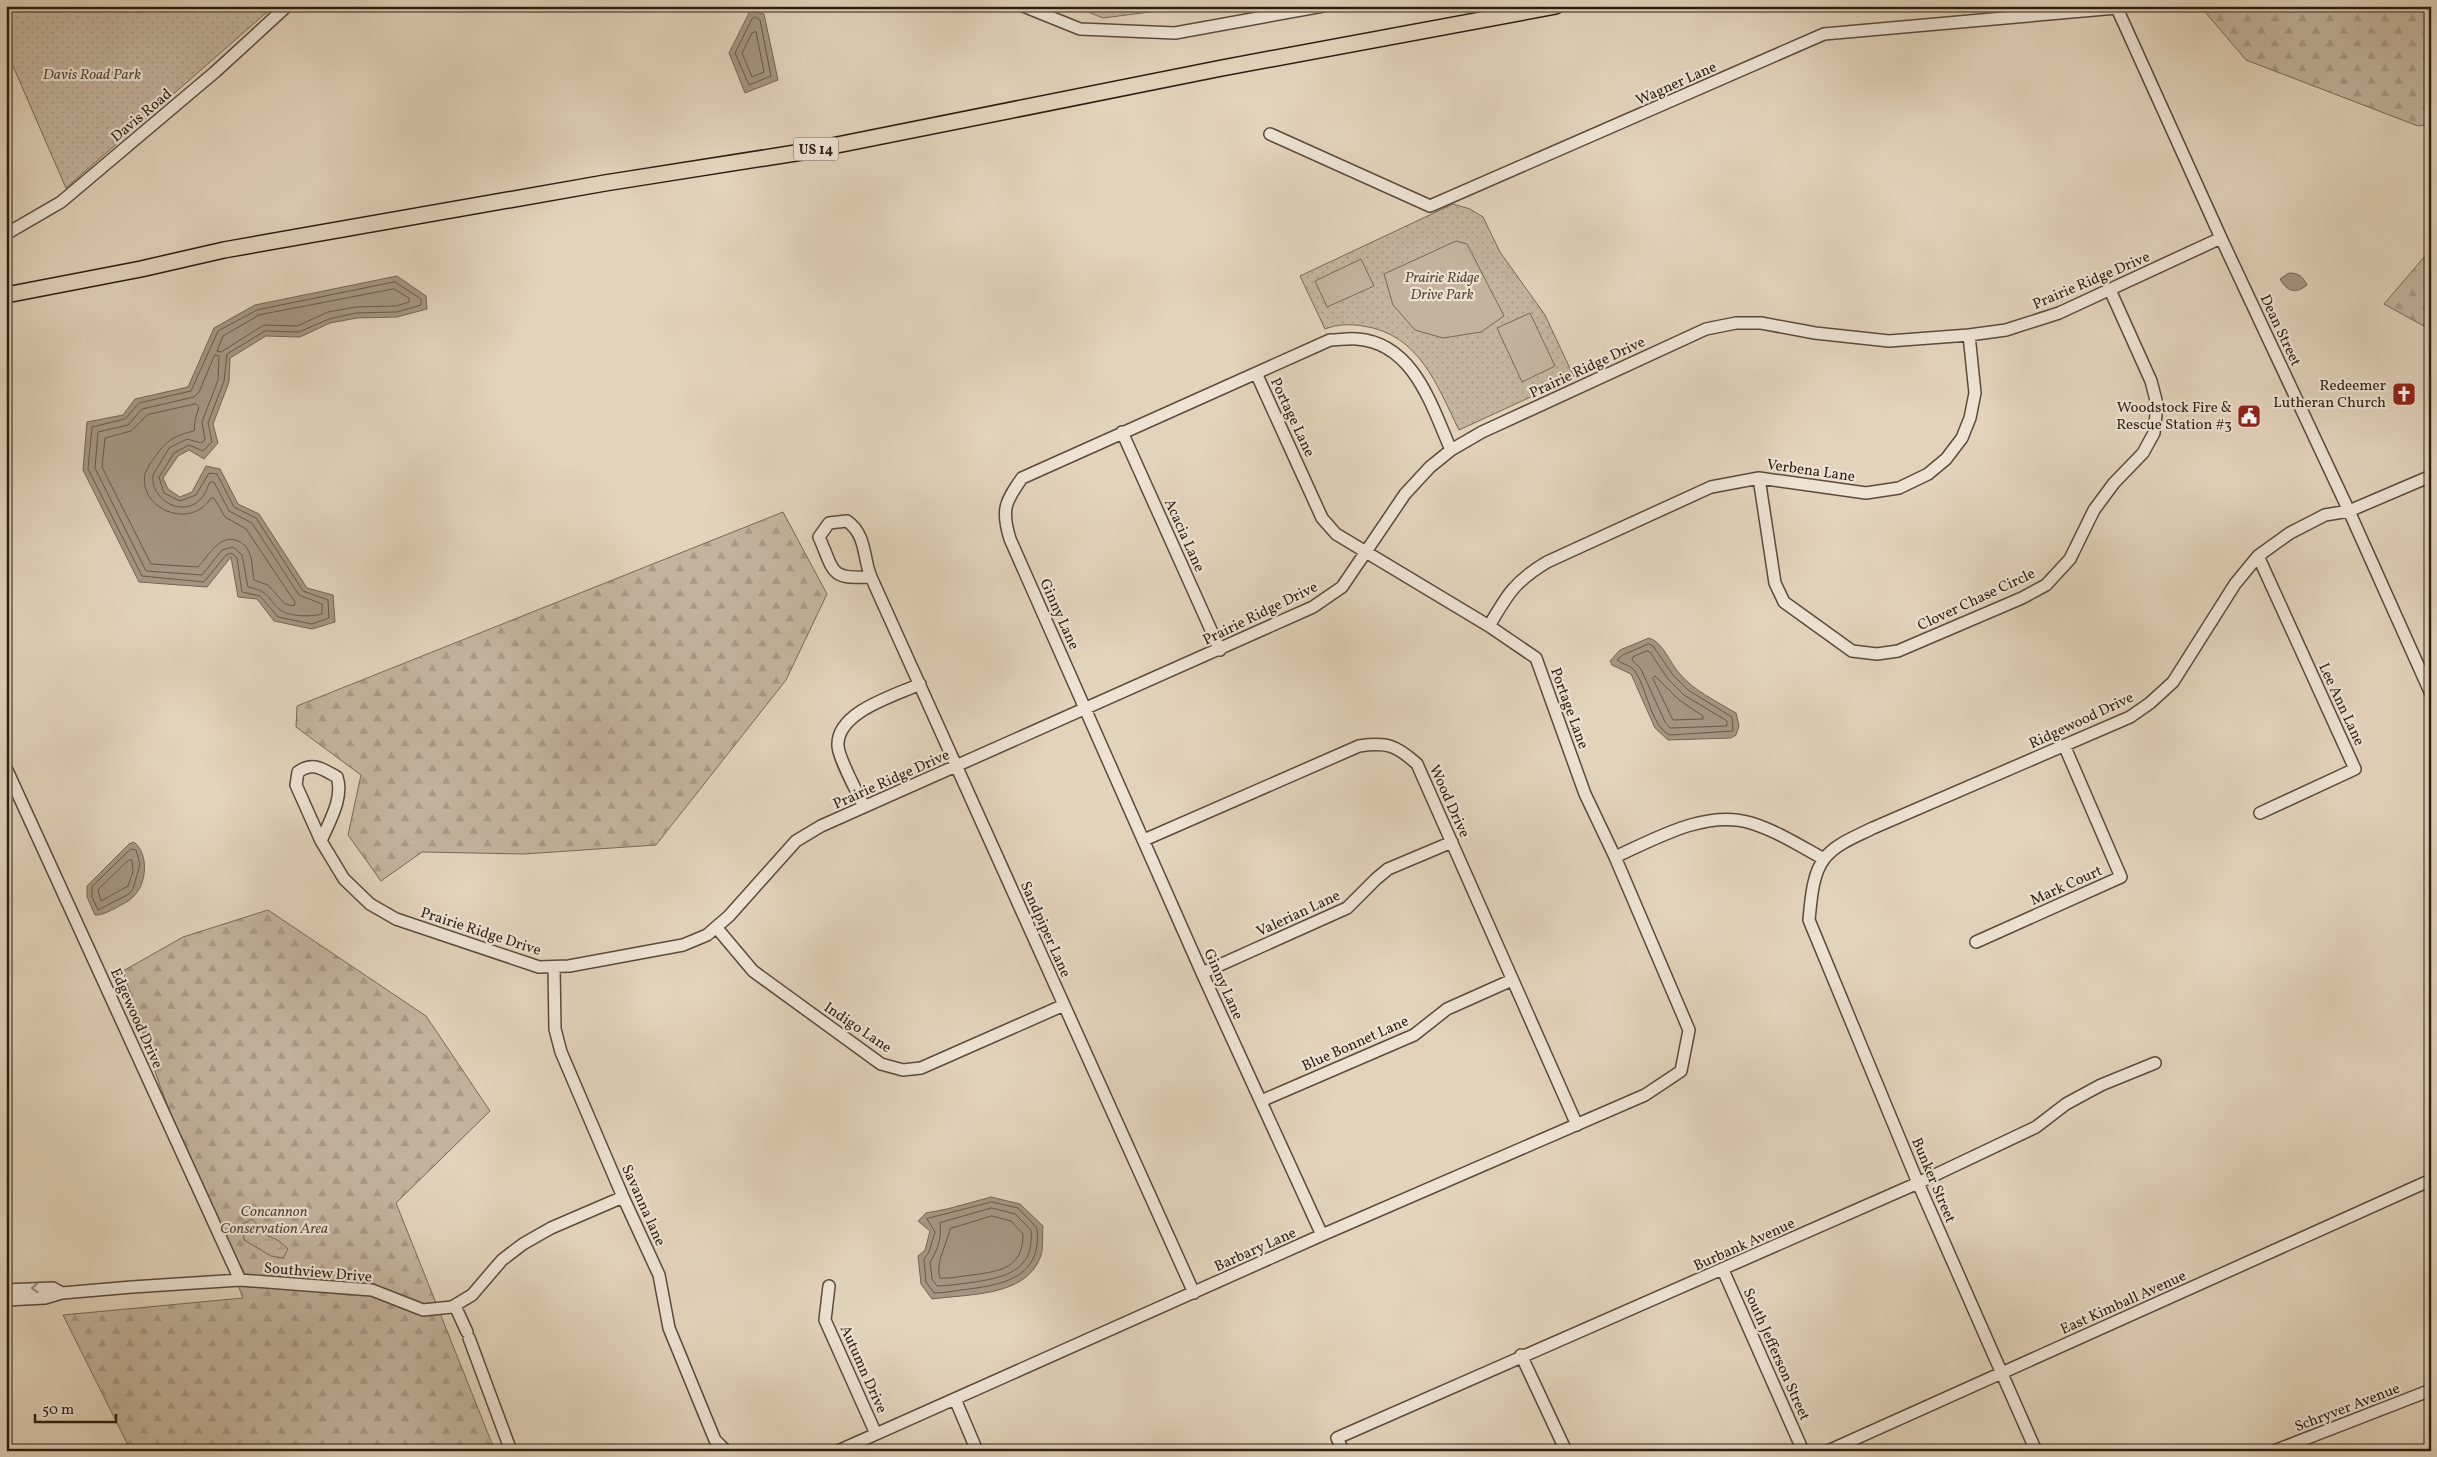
<svg xmlns="http://www.w3.org/2000/svg" width="2437" height="1457" font-family="Vollkorn,serif">
  <style>
    .grass { fill: url(#grass-dots); stroke: #786957 }
    .forest { fill: url(#forest-firs); stroke: #786957 }
    .wetland { fill: url(#wetland-marsh); stroke: #786957 }
    .pitch { fill: #c4b49e; stroke: #786957 }
    .water { fill: #a59581; stroke: #756554 }
    .lines { fill: none; stroke-linecap: round; stroke-linejoin: round }
    .shore { stroke: #685a48; stroke-width: 1 }
    .minor-casing { stroke: #5a4b3b; stroke-width: 14 }
    .major-casing { stroke: #2c1e10; stroke-width: 18 }
    .minor { stroke: #ede2d3; stroke-width: 11 }
    .major { stroke: #e3d3bb; stroke-width: 15 }
    .oneway { stroke: #968a7b }
    .labels { text-anchor: middle; stroke-width: 4.5; stroke-linejoin: round; paint-order: stroke }
    .shield { fill: #ede2d3; stroke: #66594a; stroke-width: 1 }
    .shield-label { font-size: 14px; font-weight: bold; fill: #2c1e10 }
    .park-label { font-size: 15px; font-style: italic; fill: #5a4b3b; stroke: #ede2d3 }
    .street-label { font-size: 15px; fill: #2c1e10; stroke: #ede2d3 }
    .poi-label { font-size: 15px; fill: #2c1e10; stroke: #ede2d3; text-anchor: end }
  </style>
  <defs>
    <pattern id="grass-dots" width="8" height="8" patternUnits="userSpaceOnUse" patternTransform="scale(1.25)"><rect width="8" height="8" fill="#c4b49e"/><path d="M2 2h.1M6 6h.1" fill="none" stroke="#a99a87" stroke-width="1.8" stroke-linecap="round"/></pattern>
    <pattern id="forest-firs" width="22" height="20" patternUnits="userSpaceOnUse" patternTransform="scale(1.25)"><rect width="22" height="20" fill="#c4b49e"/><path d="M5 1l3.5 6h-7zM16 11l3.5 6h-7z" fill="#a99a87"/></pattern>
    <pattern id="wetland-marsh" width="20" height="14" patternUnits="userSpaceOnUse" patternTransform="scale(1.25)"><rect width="20" height="14" fill="#c4b49e"/><path d="M1 5h8M5 5V1M11 12h8M15 12V8" fill="none" stroke="#a99a87"/></pattern>
  </defs>
  <rect width="100%" height="100%" fill="#e3d3bb"/>
  <filter id="stains"><feTurbulence type="fractalNoise" baseFrequency=".004" numOctaves="4"/><feColorMatrix values="0 0 0 0 .2 0 0 0 0 .09 0 0 0 0 .02 0 0 0 .5 -.17"/></filter>
  <radialGradient id="worn" r=".72"><stop offset=".6" stop-color="#630" stop-opacity="0"/><stop offset="1" stop-color="#630" stop-opacity=".3"/></radialGradient>
  <!-- grass -->
  <path class="grass" d="M6 6H274L66 188 6 50Z
    M1073 6H1196L1103 18Z
    M1453 204 1470 209 1483 217 1500 252 1545 315 1574 377 1459 430C1437 385 1419 334 1363 326 1350 324 1338 324 1325 329L1300 276Z"/>
  <!-- forest -->
  <path class="forest" d="M2200 6H2431V124L2418 126 2246 60Z
    M2431 249V330L2384 304Z
    M783 512 827 594 786 680 656 845 524 854 422 852 381 881 348 835 361 775 296 727 297 706Z
    M268 910 426 1016 490 1111 396 1203 495 1451H131L63 1315 243 1298 160 1086 123 971 183 937Z"/>
  <!-- wetland -->
  <path class="wetland" d="M252 1219 267 1235 279 1241 288 1249 283 1258 271 1256 244 1240 242 1224Z"/>
  <!-- pitch -->
  <path class="pitch" d="M1456 241 1467 244 1504 316 1481 332 1443 338 1415 330 1393 305 1384 274Z
    M1361 259 1374 286 1327 307 1315 281Z
    M1530 313 1555 366 1522 382 1497 328Z"/>
  <!-- water -->
  <path class="water" d="M750 11 764 14 778 80 745 93 729 53Z
    M2289 273C2299 273 2303 277 2307 285 2295 295 2287 291 2280 279Z
    M397 276 426 296 427 309 397 317 357 318 330 323 300 337 266 336 230 358 229 382 213 424 218 443 204 459 189 450 178 456 163 478 168 489 180 497 192 492 206 466 220 469 238 504 259 514 307 588 333 595 335 622 312 629 274 621 257 599 238 597 231 557 207 587 139 582 83 470 87 422 123 415 135 399 188 387 214 328 255 305Z
    M1649 638C1663 642 1670 663 1679 673 1694 691 1716 701 1736 713L1739 726 1736 735 1731 738 1668 740 1655 728 1631 674 1612 665 1610 661 1620 650Z
    M134 842C149 854 147 883 134 896 129 902 120 905 114 909 107 912 103 915 95 915L87 897V886L129 844Z
    M991 1197 1020 1204 1043 1226C1042 1236 1044 1249 1040 1258 1025 1297 967 1294 932 1299L921 1284 918 1256 925 1250 930 1231 918 1221 926 1213 947 1209Z"/>
  <g class="lines">
    <!-- shore -->
    <path class="shore" d="M755 17 760 20 771 76 749 85 735 53 752 19Z
      M756 32 764 72 752 77 742 53 752 33Z
      M395 282 421 299V305L397 312 356 313 329 319 299 332 265 331 227 354 224 381 208 423 212 442 203 451 189 445 174 453 159 477 164 493 180 501 196 495 209 473 217 474 234 507 256 518 303 591 328 600 329 618 312 624 278 617 260 596 242 592 237 558 232 553 226 555 204 582 142 576 88 469 92 427 125 419 139 403 191 391 218 331 257 310Z
      M394 289 409 298V302L396 306 356 307 328 312 297 326 264 325 221 352 217 351 223 336 259 315Z
      M215 355 219 356 218 380 202 422 205 440 201 443 187 439 169 448 153 475C150 499 181 518 200 500 205 495 207 488 210 482H214L229 511 252 523 299 595 322 604V614C312 617 287 617 279 609 266 596 268 591 248 587L242 555 233 547 222 550 202 575 146 571 95 468 98 432 128 425 142 409 194 397 199 392Z
      M196 404 199 407 195 420 194 431C176 435 166 440 155 457 151 462 147 468 145 474 138 508 190 531 211 498H214L225 517 246 529 295 602 294 606 285 604 268 585 254 580C252 571 253 561 249 552 247 547 243 543 238 541 219 533 209 556 198 567L151 564 102 467 105 438 131 431 147 415Z
      M1649 644 1653 646 1673 675 1688 690 1732 717 1733 731 1670 735C1650 726 1647 686 1634 670 1630 665 1622 664 1617 660L1623 655Z
      M1647 651 1650 652 1668 679 1684 695 1727 721V726L1670 728 1665 722 1641 669 1632 660 1633 657Z
      M1655 676 1679 700 1703 716V719L1673 720 1653 679Z
      M131 849 136 850 140 864 133 889 129 894 98 910 92 897V887Z
      M129 860H132L133 872 128 886 101 901 98 890Z
      M992 1202 1018 1208 1037 1228C1042 1275 1008 1284 969 1289 958 1290 946 1293 934 1293L926 1282 924 1259 929 1252 935 1232 927 1219Z
      M992 1208 1015 1214 1031 1230C1035 1273 1002 1278 968 1283 958 1284 947 1286 937 1286L932 1279 930 1262C938 1250 942 1236 940 1223Z
      M992 1216 1011 1221 1023 1234C1023 1268 1001 1271 972 1275 961 1276 950 1279 940 1278 935 1262 947 1245 950 1229Z"/>
    <!-- minor casing -->
    <g class="minor-casing">
      <path id="minor" d="M1023 6 1080 29 1175 33 1323 6
        M2116 6 2221 238 2349 511 2431 694
        M1270 134 1430 206 1824 34 2117 8
        M6 234 61 202 215 72 287 6
        M1122 432 1220 650
        M1759 478 1775 583 1784 602 1852 651 1877 654 1898 651 2022 598 2046 585 2070 559 2094 510 2114 483 2143 453 2154 433 2157 404 2151 381 2110 290
        M2258 556 2355 769 2260 813
        M871 577C829 579 835 573 819 537L829 523 847 521C867 535 863 559 871 577L1194 1293
        M1489 626C1507 595 1515 581 1547 562L1711 487 1759 478 1866 493 1899 488 1928 474 1946 459 1962 438 1970 418 1975 393 1969 335
        M6 768 240 1280
        M864 807C858 793 839 760 838 746 836 712 894 696 920 684
        M1144 840 1359 746C1387 742 1396 745 1417 764L1577 1125
        M321 841C329 822 344 798 337 777 322 769 313 761 298 772L296 785 321 841 344 879 370 904 396 919 539 967 569 966 683 945 707 935 729 916 796 841 821 826 1313 607 1342 587 1405 494 1430 467 1451 450 1482 432 1706 329 1736 323H1761L1815 333 1889 341 1969 335 2006 330 2059 313 2221 238
        M1615 857C1655 839 1706 809 1751 823 1777 831 1800 846 1824 859
        M716 927 753 971 881 1064 903 1070 921 1068 1064 1005
        M1976 942 2121 877 2064 745
        M554 967 555 1029 561 1052 623 1197 659 1275 669 1328 701 1406 715 1440 726 1451
        M1202 973 1347 908 1376 879 1388 869 1452 842
        M1261 1101 1414 1035 1447 1009 1512 980
        M1322 1235 1202 973 1010 539C1001 510 1005 502 1022 478L1330 340C1339 340 1348 338 1357 339 1414 343 1432 407 1451 450
        M1723 1270 1803 1451
        M829 1286 825 1320 876 1434
        M6 1290 53 1288 62 1293
        M6 1300 45 1298 62 1293 132 1287 240 1280 372 1290 423 1310 452 1307 472 1295 502 1260 523 1244 551 1228 623 1197
        M455 1306 467 1332
        M469 1338 511 1451
        M1521 1355 1566 1451
        M955 1399 977 1451
        M838 1451 1322 1235 1645 1095 1681 1071 1689 1030 1615 857 1585 794 1536 658 1489 626 1336 534 1322 518 1256 373
        M1343 1451 1337 1438 1918 1183 2036 1127 2066 1104 2101 1085 2155 1063
        M1828 1451 2431 1180
        M2036 1451 1918 1183 1809 920C1811 901 1812 875 1824 859 1835 844 1857 836 1873 828L2130 717 2150 703 2173 682 2235 584 2258 556 2290 533 2325 515 2349 511 2431 476
        M2274 1451 2431 1390"/>
    </g>
    <!-- major casing -->
    <g class="major-casing">
      <path id="major" d="M6 295 141 269 224 250 605 183 802 152 1222 68 1556 6"/>
    </g>
    <!-- minor -->
    <use href="#minor" class="minor"/>
    <!-- major -->
    <use href="#major" class="major"/>
  </g>
  <!-- one-way arrows -->
  <defs><path id="oneway-chevron" d="M-2-3.5L2.5 0L-2 3.5" fill="none" stroke-width="1.6" stroke-linecap="round" stroke-linejoin="round" transform="scale(1.25)"/></defs>
  <use class="oneway" href="#oneway-chevron" transform="translate(35 1288) rotate(178)"/>
  <!-- icons -->
  <defs>
    <g id="church-square" transform="scale(1.25)"><rect x="-9" y="-9" width="18" height="18" rx="4" fill="#8f2418" stroke="#ede2d3"/><path d="M-1.2-6h2.4v3.5h3.3v2.4h-3.3V6h-2.4V-.1h-3.3v-2.4h3.3Z" fill="#fff"/></g>
    <g id="civic-square" transform="scale(1.25)"><rect x="-9" y="-9" width="18" height="18" rx="4" fill="#8f2418" stroke="#ede2d3"/><path d="M-.6-6.5H3V-4.5H.6V-3L4-1V1h2V6H-6V1h2V-1L-.6-3ZM-1.2 2.5V6h2.4V2.5Z" fill="#fff"/></g>
  </defs>
  <g fill-rule="evenodd">
    <use href="#church-square" x="2404" y="394"/>
    <use href="#civic-square" x="2249" y="416"/>
  </g>
  <g class="labels">
    <!-- shield labels -->
    <rect class="shield" x="793.5" y="137.5" width="45" height="23" rx="4"/>
    <g class="shield-label">
      <text x="816" y="154">US 14</text>
    </g>
    <!-- park labels -->
    <g class="park-label">
      <text x="92" y="79">Davis Road Park</text>
      <text x="1442" y="282">Prairie Ridge<tspan x="1442" dy="17">Drive Park</tspan></text>
      <text x="274" y="1216">Concannon<tspan x="274" dy="17">Conservation Area</tspan></text>
    </g>
    <!-- street labels -->
    <g class="street-label">
      <text transform="translate(1676 83) rotate(-24)" y="5">Wagner Lane</text>
      <text transform="translate(141 115) rotate(-40)" y="5">Davis Road</text>
      <text transform="translate(2091 280) rotate(-23)" y="5">Prairie Ridge Drive</text>
      <text transform="translate(2281 330) rotate(65)" y="5">Dean Street</text>
      <text transform="translate(1587 367) rotate(-25)" y="5">Prairie Ridge Drive</text>
      <text transform="translate(1293 417) rotate(65)" y="5">Portage Lane</text>
      <text transform="translate(1811 470) rotate(8)" y="5">Verbena Lane</text>
      <text transform="translate(1185 535) rotate(66)" y="5">Acacia Lane</text>
      <text transform="translate(1976 599) rotate(-25)" y="5">Clover Chase Circle</text>
      <text transform="translate(1260 613) rotate(-26)" y="5">Prairie Ridge Drive</text>
      <text transform="translate(1060 614) rotate(66)" y="5">Ginny Lane</text>
      <text transform="translate(2342 704) rotate(65)" y="5">Lee Ann Lane</text>
      <text transform="translate(1570 708) rotate(70)" y="5">Portage Lane</text>
      <text transform="translate(2081 720) rotate(-25)" y="5">Ridgewood Drive</text>
      <text transform="translate(891 779) rotate(-24)" y="5">Prairie Ridge Drive</text>
      <text transform="translate(1450 801) rotate(66)" y="5">Wood Drive</text>
      <text transform="translate(2066 885) rotate(-24)" y="5">Mark Court</text>
      <text transform="translate(1298 913) rotate(-25)" y="5">Valerian Lane</text>
      <text transform="translate(1046 929) rotate(66)" y="5">Sandpiper Lane</text>
      <text transform="translate(481 931) rotate(18)" y="5">Prairie Ridge Drive</text>
      <text transform="translate(1224 984) rotate(66)" y="5">Ginny Lane</text>
      <text transform="translate(137 1018) rotate(66)" y="5">Edgewood Drive</text>
      <text transform="translate(858 1027) rotate(34)" y="5">Indigo Lane</text>
      <text transform="translate(1355 1043) rotate(-24)" y="5">Blue Bonnet Lane</text>
      <text transform="translate(1934 1180) rotate(67)" y="5">Bunker Street</text>
      <text transform="translate(644 1205) rotate(66)" y="5">Savanna lane</text>
      <text transform="translate(1744 1244) rotate(-24)" y="5">Burbank Avenue</text>
      <text transform="translate(1255 1249) rotate(-24)" y="5">Barbary Lane</text>
      <text transform="translate(318 1272) rotate(5)" y="5">Southview Drive</text>
      <text transform="translate(2123 1302) rotate(-24)" y="5">East Kimball Avenue</text>
      <text transform="translate(1777 1354) rotate(66)" y="5">South Jefferson Street</text>
      <text transform="translate(864 1369) rotate(66)" y="5">Autumn Drive</text>
      <text transform="translate(2347 1407) rotate(-21)" y="5">Schryver Avenue</text>
    </g>
    <!-- poi labels -->
    <g class="poi-label">
      <text x="2386" y="390">Redeemer<tspan x="2386" dy="17">Lutheran Church</tspan></text>
      <text x="2232" y="412">Woodstock Fire &amp;<tspan x="2232" dy="17">Rescue Station #3</tspan></text>
    </g>
  </g>
  <!-- margin -->
  <rect width="2437" height="1457" fill="none" stroke="#e3d3bb" stroke-width="25"/>
  <rect x="8" y="8" width="2422" height="1442" fill="none" stroke="#2c1e10" stroke-width="2.5"/>
  <rect x="12" y="12" width="2412" height="1432" fill="none" stroke="#2c1e10"/>
  <!-- scale -->
  <path d="M35 1414v8h81v-8" fill="none" stroke="#2c1e10" stroke-width="2.5"/>
  <text x="42" y="1414" font-size="15" fill="#2c1e10" stroke="#ede2d3" stroke-width="4" paint-order="stroke">50 m</text>
  <rect width="100%" height="100%" filter="url(#stains)"/>
  <rect width="100%" height="100%" fill="url(#worn)"/>
</svg>
